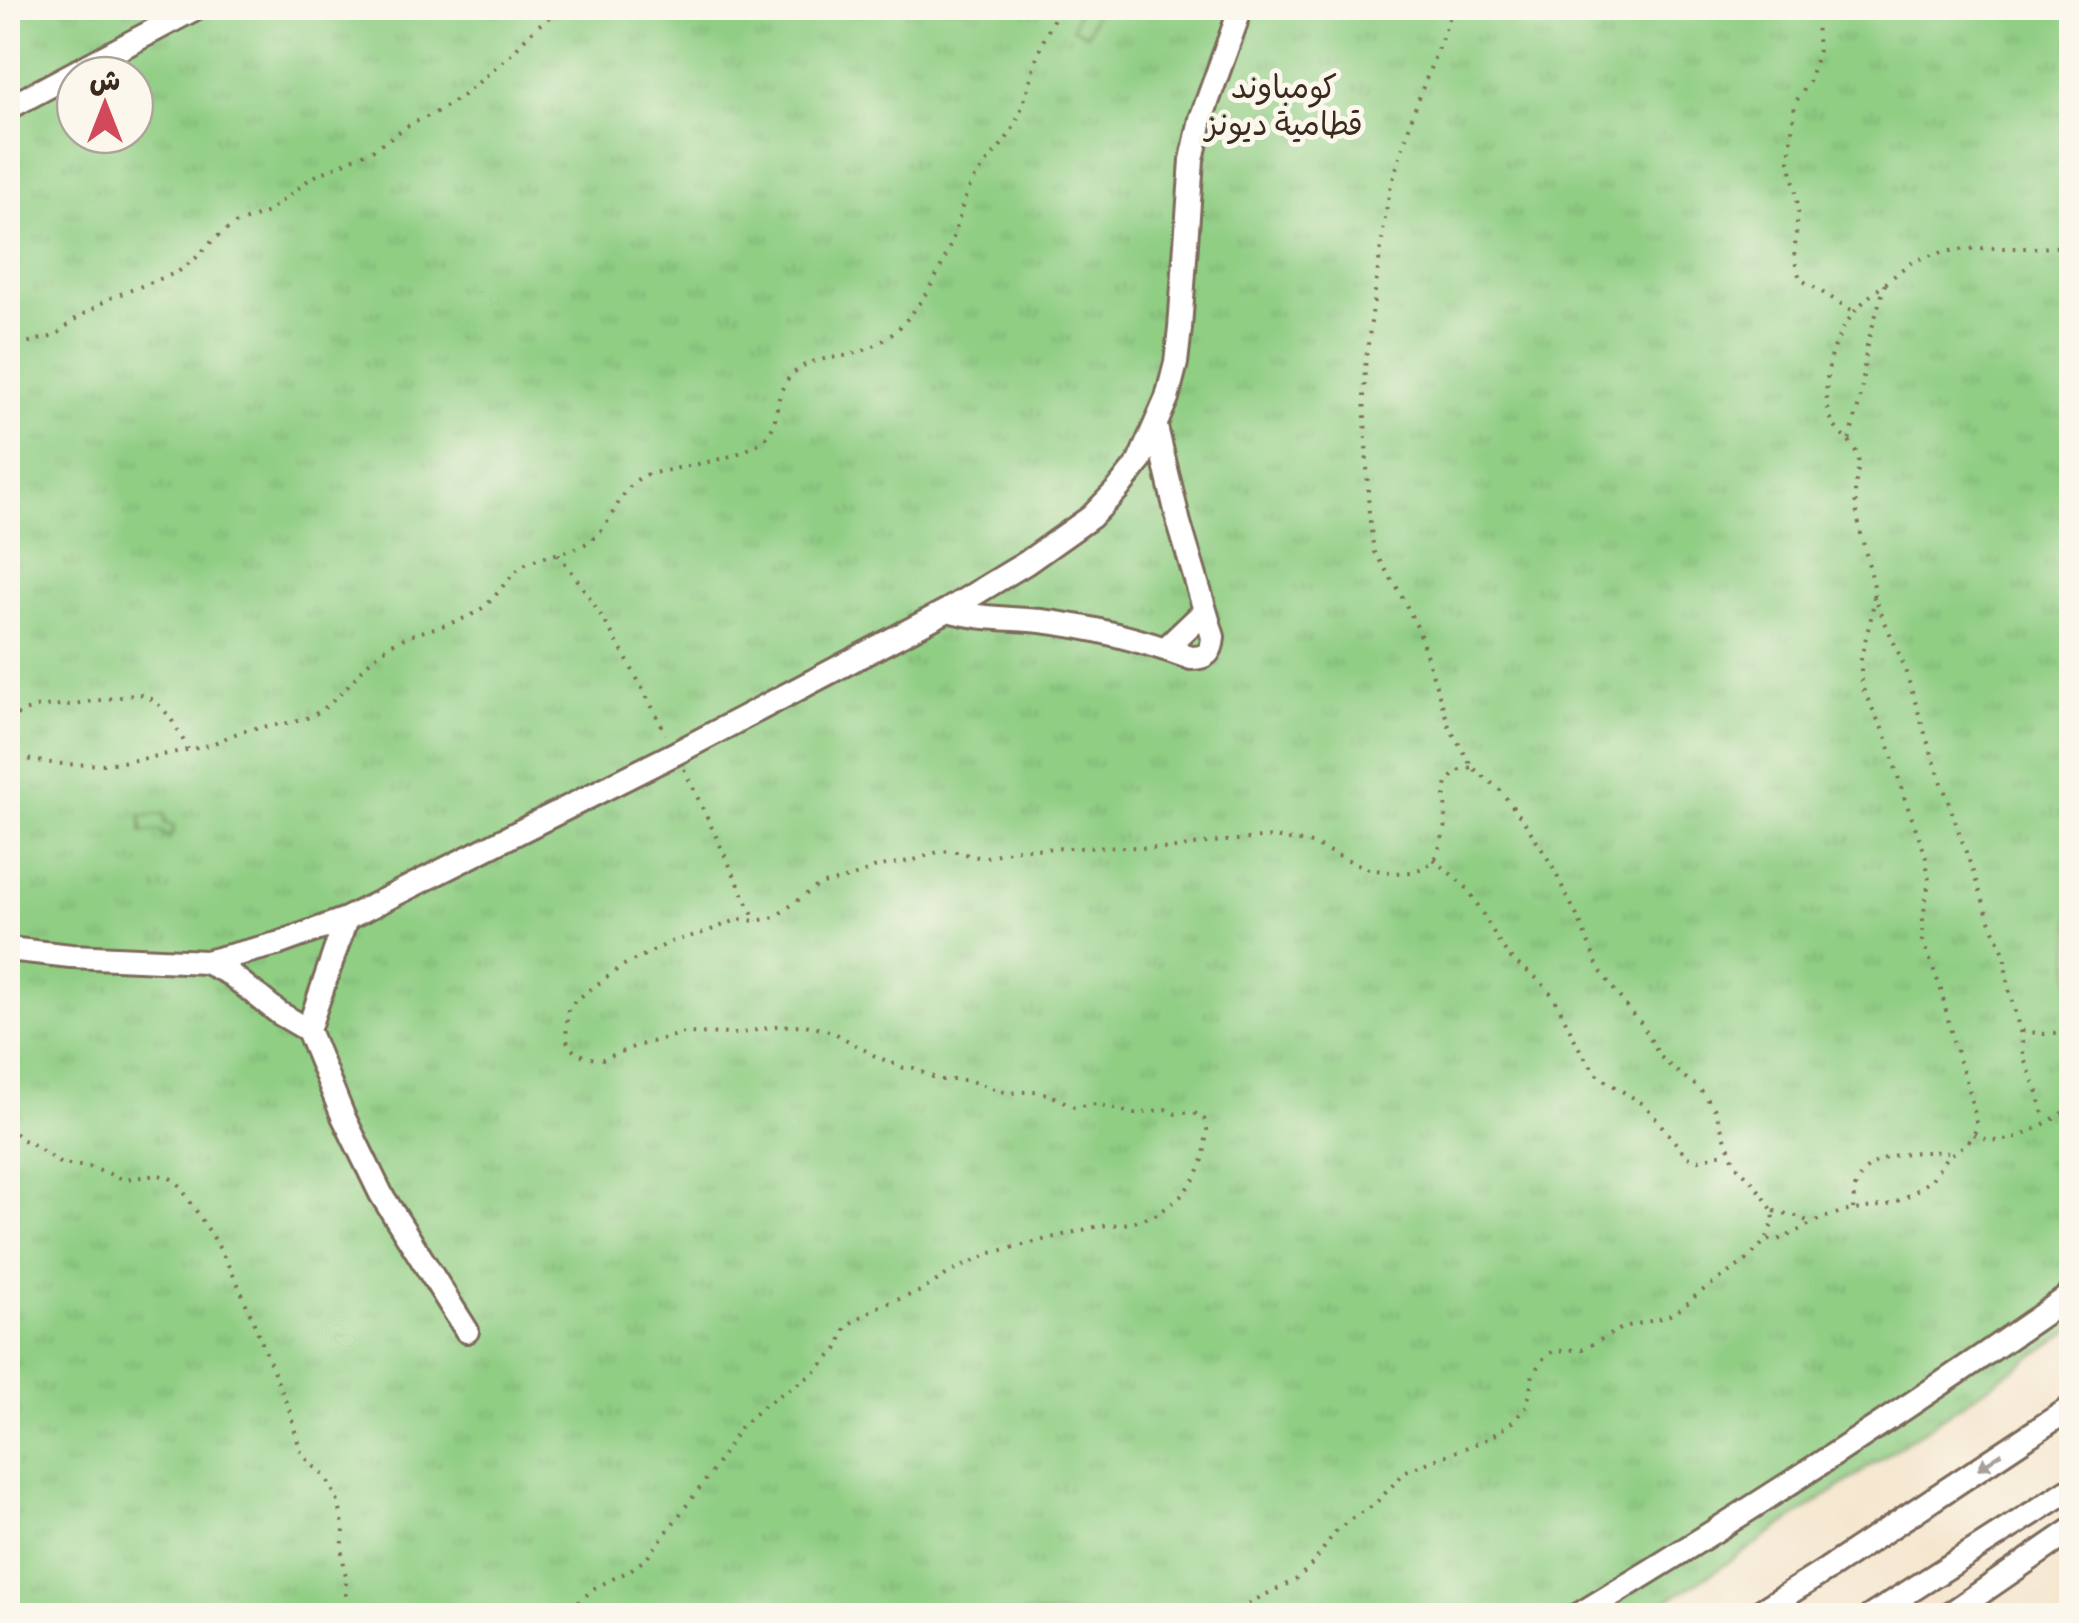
<svg xmlns="http://www.w3.org/2000/svg" width="2079" height="1623" font-family="Pangolin,'Playpen Sans Arabic',sans-serif">
  <style>
    .grass { fill: url(#grass-tufts); stroke: #667c51; stroke-width: 2.5; fill-rule: evenodd }
    .pitch { fill: #90ce84; stroke: #667c51; stroke-width: 2.5 }
    .lines { fill: none; stroke-linecap: round; stroke-linejoin: round }
    .minor-casing { stroke: #7c6b5a; stroke-width: 28 }
    .path { stroke: #7c6b5a; stroke-width: 4; stroke-dasharray: 2.5 8; stroke-linecap: butt }
    .minor { stroke: #fff; stroke-width: 22 }
    .oneway { fill: #a79f9a }
    .labels { text-anchor: middle; stroke-width: 10; stroke-linejoin: round; paint-order: stroke }
    .neighbourhood-label { font-size: 32px; fill: #3b2a1e; stroke: #fbf7ec }
  </style>
  <defs>
    <pattern id="grass-tufts" width="24" height="20" patternUnits="userSpaceOnUse" patternTransform="scale(2.5)"><rect width="24" height="20" fill="#90ce84"/><path d="M3 7l-1-3M5 7V3M7 7l1-3M15 17l-1-3M17 17v-4M19 17l1-3" fill="none" stroke="#7db172"/></pattern>
  </defs>
  <rect width="100%" height="100%" fill="#fbf7ec"/>
  <filter id="ink" filterUnits="userSpaceOnUse"><feTurbulence type="fractalNoise" baseFrequency=".01" numOctaves="2"/><feDisplacementMap in="SourceGraphic" scale="20" xChannelSelector="R" yChannelSelector="G"/><feConvolveMatrix kernelMatrix="1 2 1 2 8 2 1 2 1" color-interpolation-filters="sRGB"/></filter>
  <filter id="wash" filterUnits="userSpaceOnUse"><feTurbulence type="fractalNoise" baseFrequency=".0048" numOctaves="4" result="noise"/><feDisplacementMap in="SourceGraphic" scale="40" xChannelSelector="R" yChannelSelector="G"/><feGaussianBlur stdDeviation="2.25" result="paint"/><feColorMatrix in="noise" values="0 0 0 0 0 0 0 0 0 0 0 0 0 0 0 0 0 1.4 0 .05"/><feComposite in="paint" operator="in"/></filter>
  <g filter="url(#wash)">
    <rect width="100%" height="100%" fill="#f4e4ca"/>
    <!-- grass -->
    <path class="grass" d="M8 8H2071V1330L1717 1570 1643 1615H8ZM75 75H135V135H75Z"/>
    <!-- pitch -->
    <path class="pitch" d="M1079 8H1096L1087 34 1072 28Z
      M165 814V823L172 825 174 831 169 838 160 831 142 832 141 816Z"/>
  </g>
  <g filter="url(#ink)">
    <g class="lines">
      <!-- minor casing -->
      <g class="minor-casing">
        <path id="minor" d="M8 108 196 8
          M948 610C979 619 1009 618 1041 621 1093 627 1142 640 1191 658 1207 658 1212 652 1213 637L1179 523 1156 427
          M1165 649 1205 611
          M8 949 71 956 206 962 277 944 346 919 676 753 948 610 1026 563 1091 517 1118 489 1139 462 1167 398 1176 363 1180 328 1192 160 1201 119 1241 8
          M206 962 230 974 279 1013 308 1030 343 1116 381 1194 467 1331
          M308 1030 346 919
          M1577 1616C1745 1514 1911 1407 2072 1294
          M1753 1616 1826 1570 2072 1407
          M1871 1616 2072 1488
          M1947 1616 2072 1530"/>
      </g>
      <!-- path -->
      <path class="path" d="M1453 8 1414 111 1390 189 1384 224 1365 367 1364 394 1369 515 1374 552 1398 589 1418 629 1449 726 1472 767 1500 790 1525 823 1550 862 1579 920 1599 969 1631 1013 1642 1024 1659 1055 1672 1068 1699 1088 1714 1108 1735 1164 1756 1186 1773 1211 1774 1220 1766 1239
        M1815 8 1818 50 1809 82 1795 103 1789 160 1797 197 1798 213 1794 258 1800 279 1853 311
        M1885 284 1867 345 1860 400 1849 441C1828 427 1825 403 1827 379 1831 342 1850 309 1880 288 1892 279 1903 266 1917 260 1966 240 2021 253 2072 245
        M8 347 55 336 74 320 110 298 178 272 197 257 214 239 235 224 268 212 311 178 374 149 409 125 435 113 464 95 510 55 533 30 561 8
        M1849 441C1866 462 1855 470 1855 493 1855 519 1868 559 1874 586V597L1903 663 1928 743 1989 918 2004 953 2008 987 2022 1038 2023 1057 2037 1089 2045 1121
        M558 554C602 609 634 672 666 734
        M8 721 21 712 40 706 67 705 140 694C165 702 176 727 188 749
        M8 755C70 770 110 766 172 753 184 750 197 749 209 745 223 740 236 732 251 729 274 724 296 725 317 713 345 696 361 664 389 646 414 630 446 628 473 614 495 603 503 581 521 567 540 554 565 555 585 544 613 529 616 491 643 476 652 472 663 472 673 469 701 463 734 459 759 443 786 426 767 396 795 372 810 359 826 359 844 356 870 351 892 338 908 318 930 292 948 257 957 225 961 212 963 200 969 189 980 166 1001 150 1013 128 1026 103 1030 75 1040 49 1045 35 1053 22 1058 8
        M684 769 756 921
        M1434 859 1469 890 1499 942 1512 960 1539 980 1554 997 1581 1052 1599 1077 1645 1105 1687 1157 1699 1160 1718 1154H1727
        M2022 1031 2045 1034 2072 1031
        M8 1125 20 1139 31 1143 61 1164 89 1167 124 1179 159 1175 170 1178 180 1186 215 1240 239 1286 290 1412 300 1450 310 1463 327 1478 339 1504 344 1530 342 1552 346 1577 345 1616
        M1974 1134C2005 1154 2045 1123 2072 1107
        M1853 1209C1854 1199 1853 1187 1859 1179 1877 1148 1924 1152 1954 1152
        M1774 1211 1796 1216 1812 1223
        M562 1616 596 1587 629 1571 647 1558 711 1473 739 1429 763 1406 814 1373 837 1350 846 1326 875 1308 921 1291 949 1273 991 1253 1099 1226 1132 1223 1158 1214 1180 1197 1196 1177 1204 1157 1207 1129 1204 1119 1193 1112 1176 1114 1165 1109 1135 1114 1096 1104 1074 1107 1057 1098 1037 1091 1007 1093 967 1080H939L914 1068H904L875 1056 833 1032 805 1025 776 1026 738 1034 684 1033 636 1046 603 1059 589 1058 575 1052 569 1046 566 1038 568 1009 575 1001 622 966 671 942 706 932 739 919 756 921 775 917 819 885 853 877 876 867 914 860 941 851 957 852 982 858 1018 849 1129 847 1169 849 1213 842 1273 837 1312 844 1369 869 1395 873 1412 872 1426 867 1437 856 1446 825 1445 793 1447 782 1457 771 1472 767
        M1231 1616 1251 1602 1297 1579 1315 1561 1335 1532 1351 1519 1374 1505 1406 1471 1488 1439 1514 1421 1527 1406 1533 1374 1545 1356 1554 1351 1583 1349 1624 1327 1659 1319 1675 1313 1699 1293 1747 1260 1766 1240 1782 1239 1820 1219 1842 1212 1892 1204 1911 1194 1931 1180 1946 1158 1968 1143 1976 1130V1119L1969 1089 1954 1044 1941 990 1923 940V918L1929 880 1925 853 1904 797 1887 739 1863 689 1861 678V657L1872 614 1874 597"/>
      <!-- minor -->
      <use href="#minor" class="minor"/>
    </g>
    <!-- one-way arrows -->
    <defs><path id="oneway-solid" d="M-6-.8H1V-3.2L6.5 0L1 3.2V.8H-6Z" transform="scale(2.5)"/></defs>
    <use class="oneway" href="#oneway-solid" transform="translate(1990 1461) rotate(146)"/>
  </g>
  <g class="labels">
    <!-- neighbourhood labels -->
    <g class="neighbourhood-label">
      <text x="1284" y="98">كومباوند<tspan x="1284" dy="37">قطامية ديونز</tspan></text>
    </g>
  </g>
  <!-- margin -->
  <rect width="2079" height="1623" fill="none" stroke="#fbf7ec" stroke-width="40"/>
  <!-- north arrow -->
  <g transform="translate(105 105)"><circle r="48" fill="#fbf7ec" stroke="#aea59a" stroke-width="2.5"/>
  <path d="M0-8L18 38L0 25L-18 38Z" fill="#d1495b"/>
  <text y="-15" font-size="28" font-weight="bold" text-anchor="middle" fill="#3b2a1e">ش</text>
  </g>
</svg>
